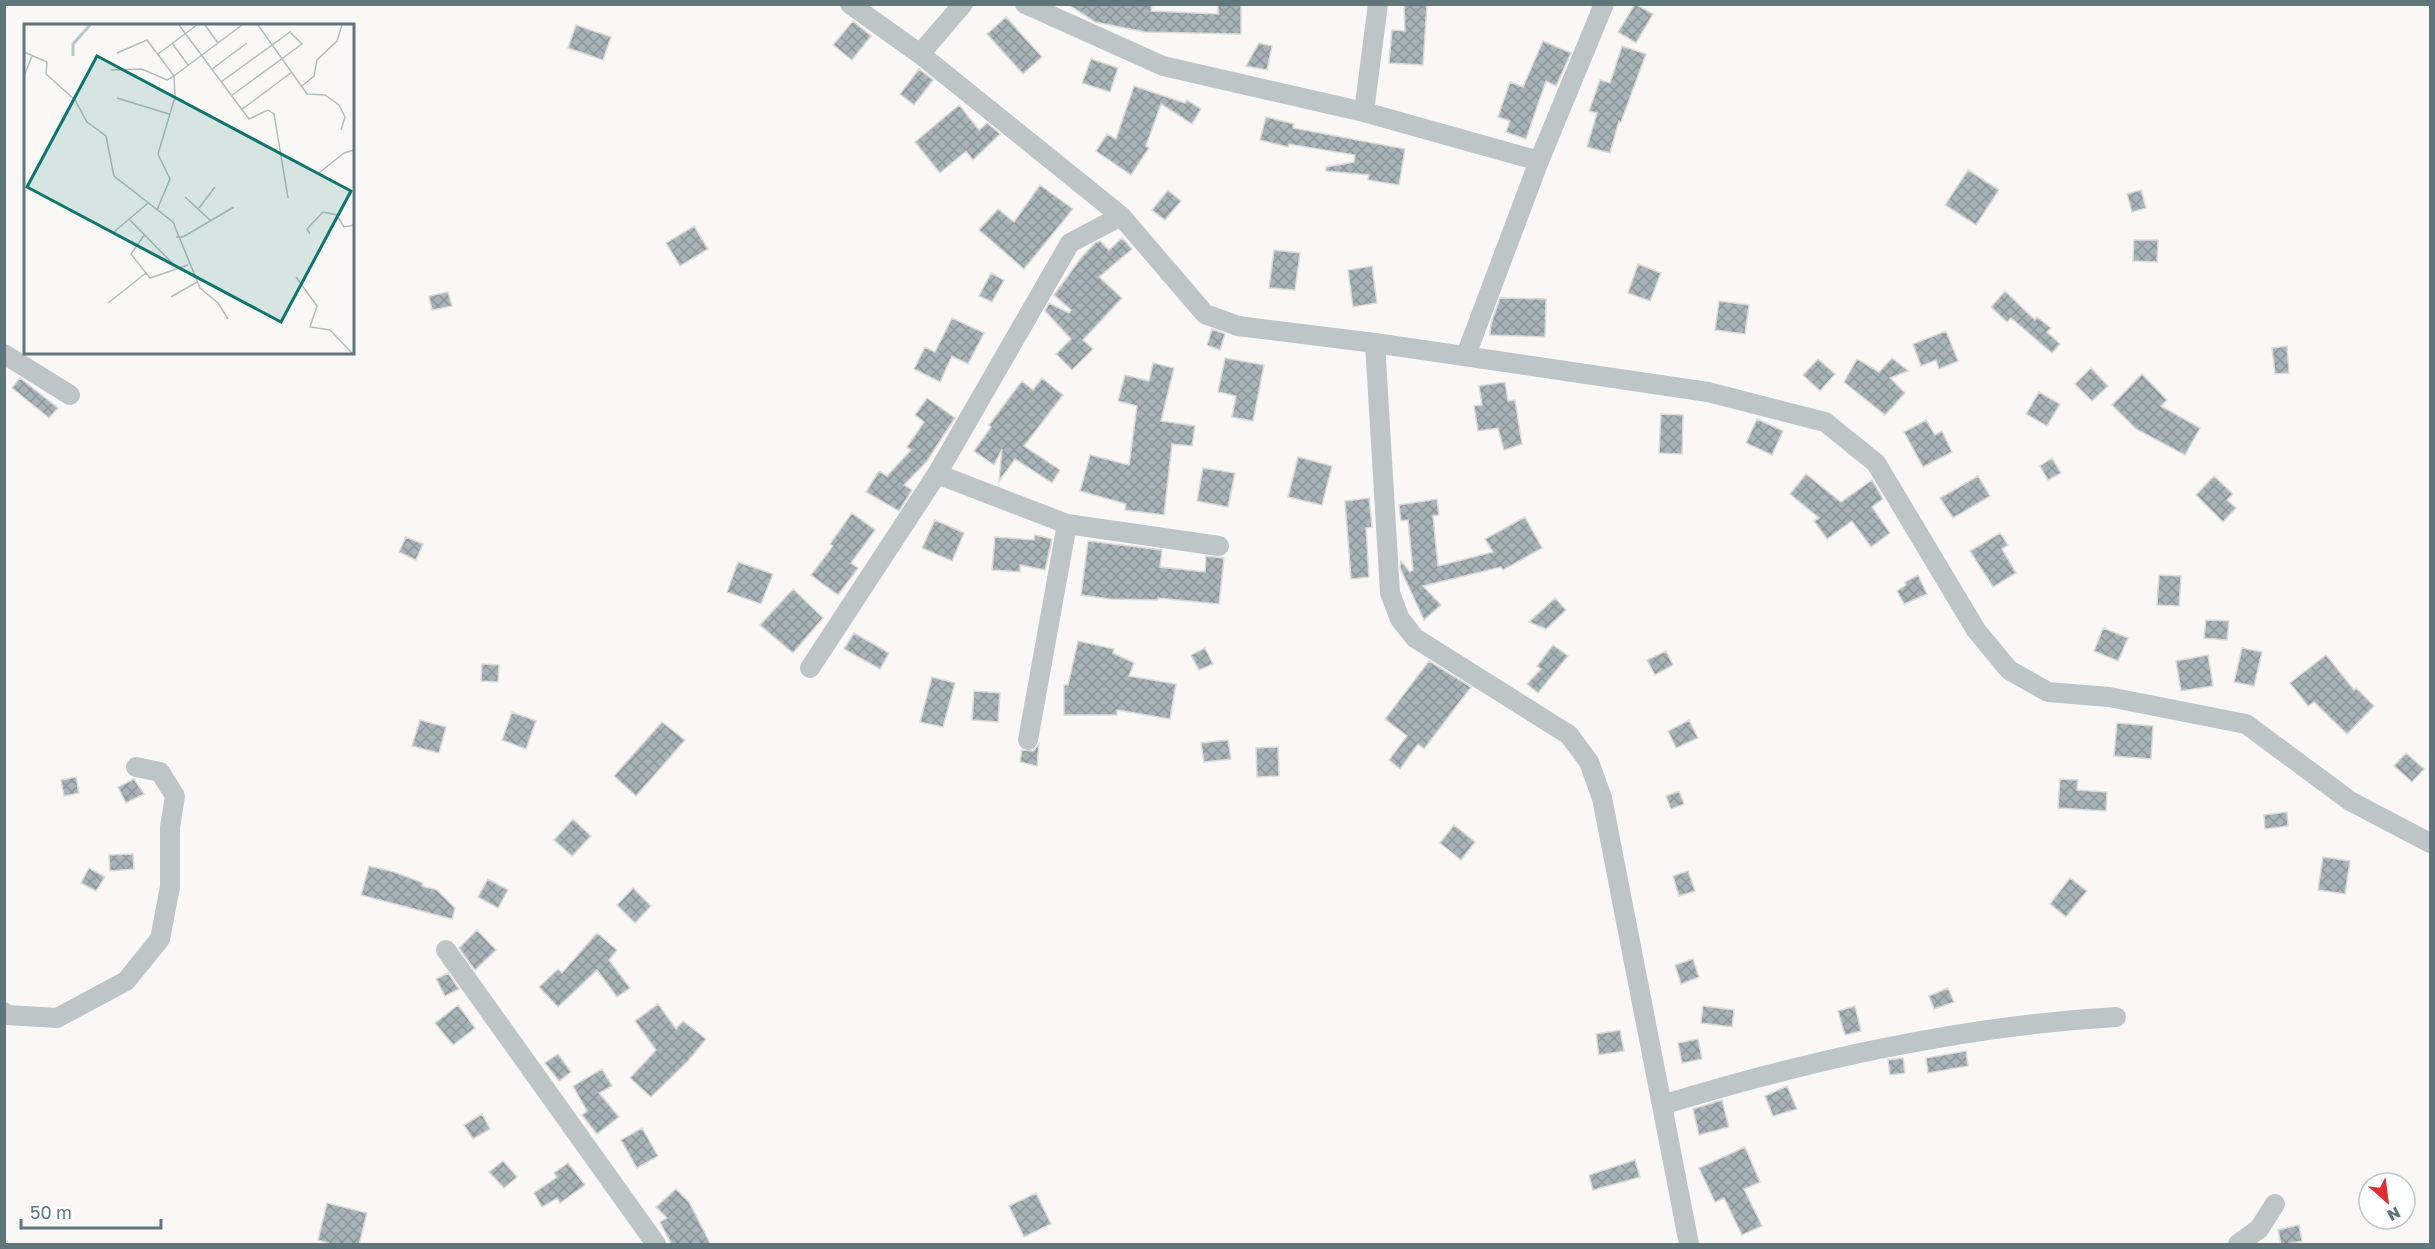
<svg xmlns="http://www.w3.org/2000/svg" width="2435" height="1249" font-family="'Golos Text',sans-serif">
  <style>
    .building { fill: url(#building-cross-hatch); stroke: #dbdad9; stroke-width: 1.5 }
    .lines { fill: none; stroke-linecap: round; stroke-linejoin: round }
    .minor { stroke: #bdc5c7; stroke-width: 20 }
    .inset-river { fill: none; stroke: #b5c7c7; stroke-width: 3 }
    .inset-road { fill: none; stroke: #b2bcbe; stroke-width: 1.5 }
    .view { fill: #0f766e; fill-opacity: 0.15; stroke: #0f766e; stroke-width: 3 }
    .inset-edge { fill: none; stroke: #5f767b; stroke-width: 3 }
  </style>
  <defs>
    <pattern id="building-cross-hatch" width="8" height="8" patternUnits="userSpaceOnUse" patternTransform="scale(1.5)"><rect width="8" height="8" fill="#a7b3b6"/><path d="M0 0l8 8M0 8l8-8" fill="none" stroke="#8b9699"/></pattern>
  </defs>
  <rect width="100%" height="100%" fill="#f9f8f7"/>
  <!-- building -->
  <path class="building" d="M1068 4H1152L1151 11 1218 14V4H1241V34L1145 32 1095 22Z
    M1404 4H1427L1423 65 1389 63 1392 30 1405 31Z
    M1635 4 1653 14 1636 43 1618 32Z
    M1006 17 1042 57 1023 74 987 34Z
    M853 21 871 36 852 60 833 45Z
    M576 25 611 37 603 60 568 48Z
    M1543 41 1571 53 1556 86 1546 81 1526 139 1506 132 1510 121 1498 117 1510 82 1523 87Z
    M1259 43 1272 46 1267 70 1246 66Z
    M1622 46 1646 54 1621 122 1619 121 1610 153 1587 147 1597 113 1589 111 1600 80 1610 83Z
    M1091 59 1118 68 1110 92 1082 83Z
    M919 69 933 80 914 105 900 94Z
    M1134 86 1185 103 1187 100 1201 109 1192 124 1161 104 1146 146 1149 148 1131 175 1096 151 1107 134 1116 139Z
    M959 105 979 130 987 123 1000 134 973 160 966 151 940 173 915 142Z
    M1266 117 1294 124 1293 128 1405 149 1399 185 1368 180 1369 175 1326 171V167L1354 162 1355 155 1289 144 1288 147 1260 140Z
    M1968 170 1999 190 1976 225 1945 205Z
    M1040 185 1073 209 1024 269 979 230 998 209 1014 222Z
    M1168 190 1181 201 1165 220 1152 210Z
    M2141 190 2146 208 2132 212 2127 194Z
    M694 226 708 249 680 266 666 243Z
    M1122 238 1132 249 1099 277 1122 298 1083 340 1093 349 1072 370 1056 354 1071 339 1045 311 1049 303 1069 313 1071 310 1054 295 1081 258 1095 243 1100 241 1109 250Z
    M2134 240H2158L2157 262 2133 261Z
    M1274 250 1300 253 1295 290 1269 288Z
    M1638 264 1661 273 1650 301 1628 293Z
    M1372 266 1377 303 1353 307 1348 270Z
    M991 273 1004 280 992 302 979 296Z
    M2005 291 2035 320 2037 317 2051 328 2047 332 2060 344 2052 353 2011 318 2007 322 1991 307Z
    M448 292 452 306 432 310 429 296Z
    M1500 298 1546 299 1545 337 1490 335 1491 324Z
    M1719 301 1749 305 1745 334 1715 330Z
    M952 318 984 333 968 364 952 356 940 382 914 369 925 347 935 352Z
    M1212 329 1225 334 1220 350 1207 345Z
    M1946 331 1958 361 1939 369 1936 360 1921 366 1913 344Z
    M2287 346 2289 373 2275 374 2272 348Z
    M1225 358 1264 365 1253 421 1232 417 1236 396 1218 392Z
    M1892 358 1908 371 1890 378 1905 393 1885 415 1844 382 1857 359 1879 372Z
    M1818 359 1835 374 1820 391 1803 375Z
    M1153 363 1174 368 1161 421 1195 426 1192 446 1172 444 1164 515 1125 510 1126 504 1080 491 1090 455 1129 465 1137 406 1118 401 1125 375 1149 381Z
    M2091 368 2108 386 2092 401 2075 384Z
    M2142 374 2167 400 2161 406 2200 428 2185 455 2136 429 2112 405Z
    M20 378 58 408 49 418 12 388Z
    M1042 378 1063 395 1024 446 1060 470 1052 483 1015 459 999 481 1002 449 994 465 974 451 991 427 989 425 1022 381 1033 390Z
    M1505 382 1508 401 1515 400 1522 444 1504 450 1498 428 1478 431 1474 406 1482 405 1479 386Z
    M2039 392 2060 404 2047 426 2026 414Z
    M927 398 955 418 927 461 904 485 912 490 899 511 866 492 879 471 887 476 911 450 907 447 924 422 915 415Z
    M1661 414 1683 415 1682 454 1659 453Z
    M1757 419 1783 431 1772 455 1746 443Z
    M1926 420 1935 435 1942 431 1952 452 1923 467 1904 432Z
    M1298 457 1332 466 1322 505 1288 497Z
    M2052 458 2061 473 2048 480 2040 466Z
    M1203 468 1235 473 1228 507 1197 501Z
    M1806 474 1841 502 1872 480 1883 499 1872 507 1890 533 1871 547 1852 521 1827 539 1814 521 1819 518 1790 494Z
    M1978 476 1990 496 1953 518 1940 498Z
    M2214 476 2233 494 2227 500 2236 508 2223 522 2196 495Z
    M1369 498 1372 527 1366 528 1369 577 1351 579 1345 501Z
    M1437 499 1439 515 1433 516 1438 566 1493 552 1485 539 1525 517 1542 548 1503 570 1501 567 1423 586 1441 605 1424 620 1400 568 1401 561 1410 572 1413 570 1408 520 1401 521 1399 505Z
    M852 513 875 530 851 563 858 568 838 595 811 575 833 546 830 544Z
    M935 520 964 533 952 561 922 548Z
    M2000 533 2008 545 2002 549 2016 573 1993 587 1970 551Z
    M1035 535 1052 539 1045 570 1020 565V572L992 570 995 537 1034 540Z
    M406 537 423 544 416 560 399 552Z
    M1088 541 1162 550 1160 567 1205 572 1206 556 1224 558 1219 604 1158 598V600L1110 599 1081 595Z
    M738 562 773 574 761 604 727 592Z
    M1918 575 1927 594 1904 604 1897 591 1906 585 1905 582Z
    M2159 575 2181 576 2179 606 2157 605Z
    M793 589 823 618 793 653 760 625Z
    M1555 598 1566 610 1546 629 1529 622Z
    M2206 620 2229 621 2227 640 2204 638Z
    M2103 628 2128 638 2118 661 2094 651Z
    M854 633 889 653 880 669 844 649Z
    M1078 641 1114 649 1113 653 1134 663 1129 676 1176 684 1170 719 1117 710V715H1064V685H1068Z
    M1553 645 1568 656 1538 693 1527 684 1541 669 1537 666Z
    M1205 648 1213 664 1199 670 1191 655Z
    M2242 648 2262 652 2254 686 2234 682Z
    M1666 651 1673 665 1655 675 1647 660Z
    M2208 655 2213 686 2181 691 2176 661Z
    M2326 655 2354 690 2356 688 2374 706 2347 734 2314 702 2308 706 2290 683Z
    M1429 661 1471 687 1424 749 1418 744 1400 769 1389 760 1407 736 1385 719Z
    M482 664 499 665 498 682 481 681Z
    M932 677 955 683 943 727 920 722Z
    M974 691 1000 693 998 722 972 720Z
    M512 712 536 721 526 749 502 740Z
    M420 720 446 727 439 753 412 746Z
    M1689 720 1698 738 1676 748 1668 731Z
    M662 722 685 740 636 796 614 776Z
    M2117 723 2153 726 2151 759 2114 756Z
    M1228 740 1231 759 1204 762 1201 743Z
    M1039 744 1037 766 1020 762 1022 750 1033 751Z
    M1278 747 1279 776 1257 777 1256 748Z
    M2406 753 2424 769 2412 782 2394 766Z
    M76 777 79 793 64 796 61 780Z
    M134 779 144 794 126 803 118 787Z
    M2060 779 2078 780 2077 790 2107 792 2106 811 2058 808Z
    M1679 791 1684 804 1671 809 1666 796Z
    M2287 812 2288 826 2265 829 2264 815Z
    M573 819 591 836 572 856 554 840Z
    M1454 825 1475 842 1461 860 1440 843Z
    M133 854 134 869 110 871 109 855Z
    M2323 857 2350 861 2345 894 2318 890Z
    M369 866 394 872 423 883 422 886 437 890 455 908 452 919 361 895Z
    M89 868 105 877 96 891 81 883Z
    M1688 871 1695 891 1679 896 1673 876Z
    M2070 878 2087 891 2066 917 2050 904Z
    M488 879 508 890 498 908 478 897Z
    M633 888 651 906 635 923 617 905Z
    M477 930 496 950 475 970 459 948Z
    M597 933 617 950 609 960 630 988 617 997 597 970 558 1007 539 987 558 969 562 973Z
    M1693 959 1699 977 1681 984 1675 965Z
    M448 973 459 989 445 996 436 979Z
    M1948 988 1954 1002 1934 1009 1929 996Z
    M658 1004 676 1029 683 1021 706 1039 688 1061 651 1097 630 1078 656 1050 635 1021Z
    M458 1005 475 1028 453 1045 435 1023Z
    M1703 1006 1734 1010 1732 1027 1701 1023Z
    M1855 1006 1861 1031 1845 1035 1838 1011Z
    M1620 1030 1624 1051 1599 1055 1596 1034Z
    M1698 1039 1702 1059 1682 1063 1678 1043Z
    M1966 1051 1968 1066 1928 1073 1926 1058Z
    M558 1054 571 1072 559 1081 545 1063Z
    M1903 1058 1905 1073 1890 1075 1888 1060Z
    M602 1069 612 1086 599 1093 619 1117 597 1134 582 1115 587 1111 573 1086Z
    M1787 1086 1797 1109 1773 1116 1765 1096Z
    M1722 1100 1729 1127 1699 1135 1693 1109Z
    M482 1114 490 1129 473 1139 464 1125Z
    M642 1128 658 1156 637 1168 621 1140Z
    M1745 1147 1760 1182 1744 1189 1762 1226 1742 1235 1724 1198 1715 1202 1699 1168Z
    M1635 1160 1640 1177 1593 1190 1589 1175Z
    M503 1161 517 1177 504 1188 489 1172Z
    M568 1163 585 1185 560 1203 557 1198 542 1207 534 1193 557 1177 554 1173Z
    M676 1189 689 1202 711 1245H672L660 1222 667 1218 656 1207Z
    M1036 1193 1051 1224 1024 1237 1009 1206Z
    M327 1203 367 1213 359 1245H335L318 1240Z
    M2299 1225 2302 1241 2281 1245 2278 1230Z"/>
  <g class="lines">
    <!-- minor -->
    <path class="minor" d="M850 4 920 54 1121 216 1205 314 1238 326 1375 343 1708 392 1825 422 1876 463 1976 630 2009 670 2048 692 2109 697 2246 724 2350 801 2430 843
      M1025 4 1163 66 1364 112 1539 161
      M920 54 963 4
      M1364 112 1378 4
      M1375 343 1390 593 1400 619 1415 638 1569 735 1589 762 1602 798 1689 1244
      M4 354 70 395
      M1466 355 1539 161 1604 4
      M937 474 1067 524 1219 546
      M810 668 937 474 1070 243 1121 216
      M1028 740 1067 524
      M446 950 656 1244
      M4 1012 7 1015 57 1018 126 981 160 939 170 887V827L175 796 160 772 136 767
      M1662 1105C1810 1060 1961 1026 2116 1017
      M2238 1244 2259 1229 2275 1204"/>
  </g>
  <!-- overview -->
  <g transform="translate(24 24)">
    <rect width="330" height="330" fill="#f9f8f7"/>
    <path class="inset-river" d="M49 32V20L66 1"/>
    <path class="inset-road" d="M155 1 225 95 244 86 250 90 264 174M181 1 194 19M234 1 283 70 301 71 315 81 321 93 317 106M148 19 164 41M0 28 23 38 22 50 51 76 63 98 82 112 90 152 149 198 176 264 194 279 204 295M93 29 123 16 150 52 218 1M134 30 173 1M188 45 223 19M87 46 118 45 143 56 150 52 151 73 134 130 146 155 133 186M0 52 8 32M197 58 266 8 278 20 207 72M278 62 290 52 293 36 313 17 318 1M93 74 145 90M217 86 268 48M295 149 320 129 330 126M161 173 186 196M175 184 191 163M106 196 154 245M90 208 124 179M121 210 107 230 126 254 164 241M286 210 283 205 299 188 313 191 320 203 330 201M152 213H159L210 183M272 253 293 282 286 303 306 306 328 329M147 273 173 258M84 279 122 249"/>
    <path class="view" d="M73 32 327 167 257 298 3 163Z"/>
    <rect width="330" height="330" class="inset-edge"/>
  </g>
  <!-- border -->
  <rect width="2435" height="1249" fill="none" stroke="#5f767b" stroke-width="12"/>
  <!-- north arrow -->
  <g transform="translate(2387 1201) rotate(152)"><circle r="28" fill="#ffffff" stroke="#bfc8ca" stroke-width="1.5"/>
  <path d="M0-4.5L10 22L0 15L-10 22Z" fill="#e22d30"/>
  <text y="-9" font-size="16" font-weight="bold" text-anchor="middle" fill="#5f767b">N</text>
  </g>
  <!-- scale -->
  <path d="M21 1219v9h140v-9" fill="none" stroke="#5f767b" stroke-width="3"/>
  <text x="30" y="1219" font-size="18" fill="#5f767b" stroke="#ffffff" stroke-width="4.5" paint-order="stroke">50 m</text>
</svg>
